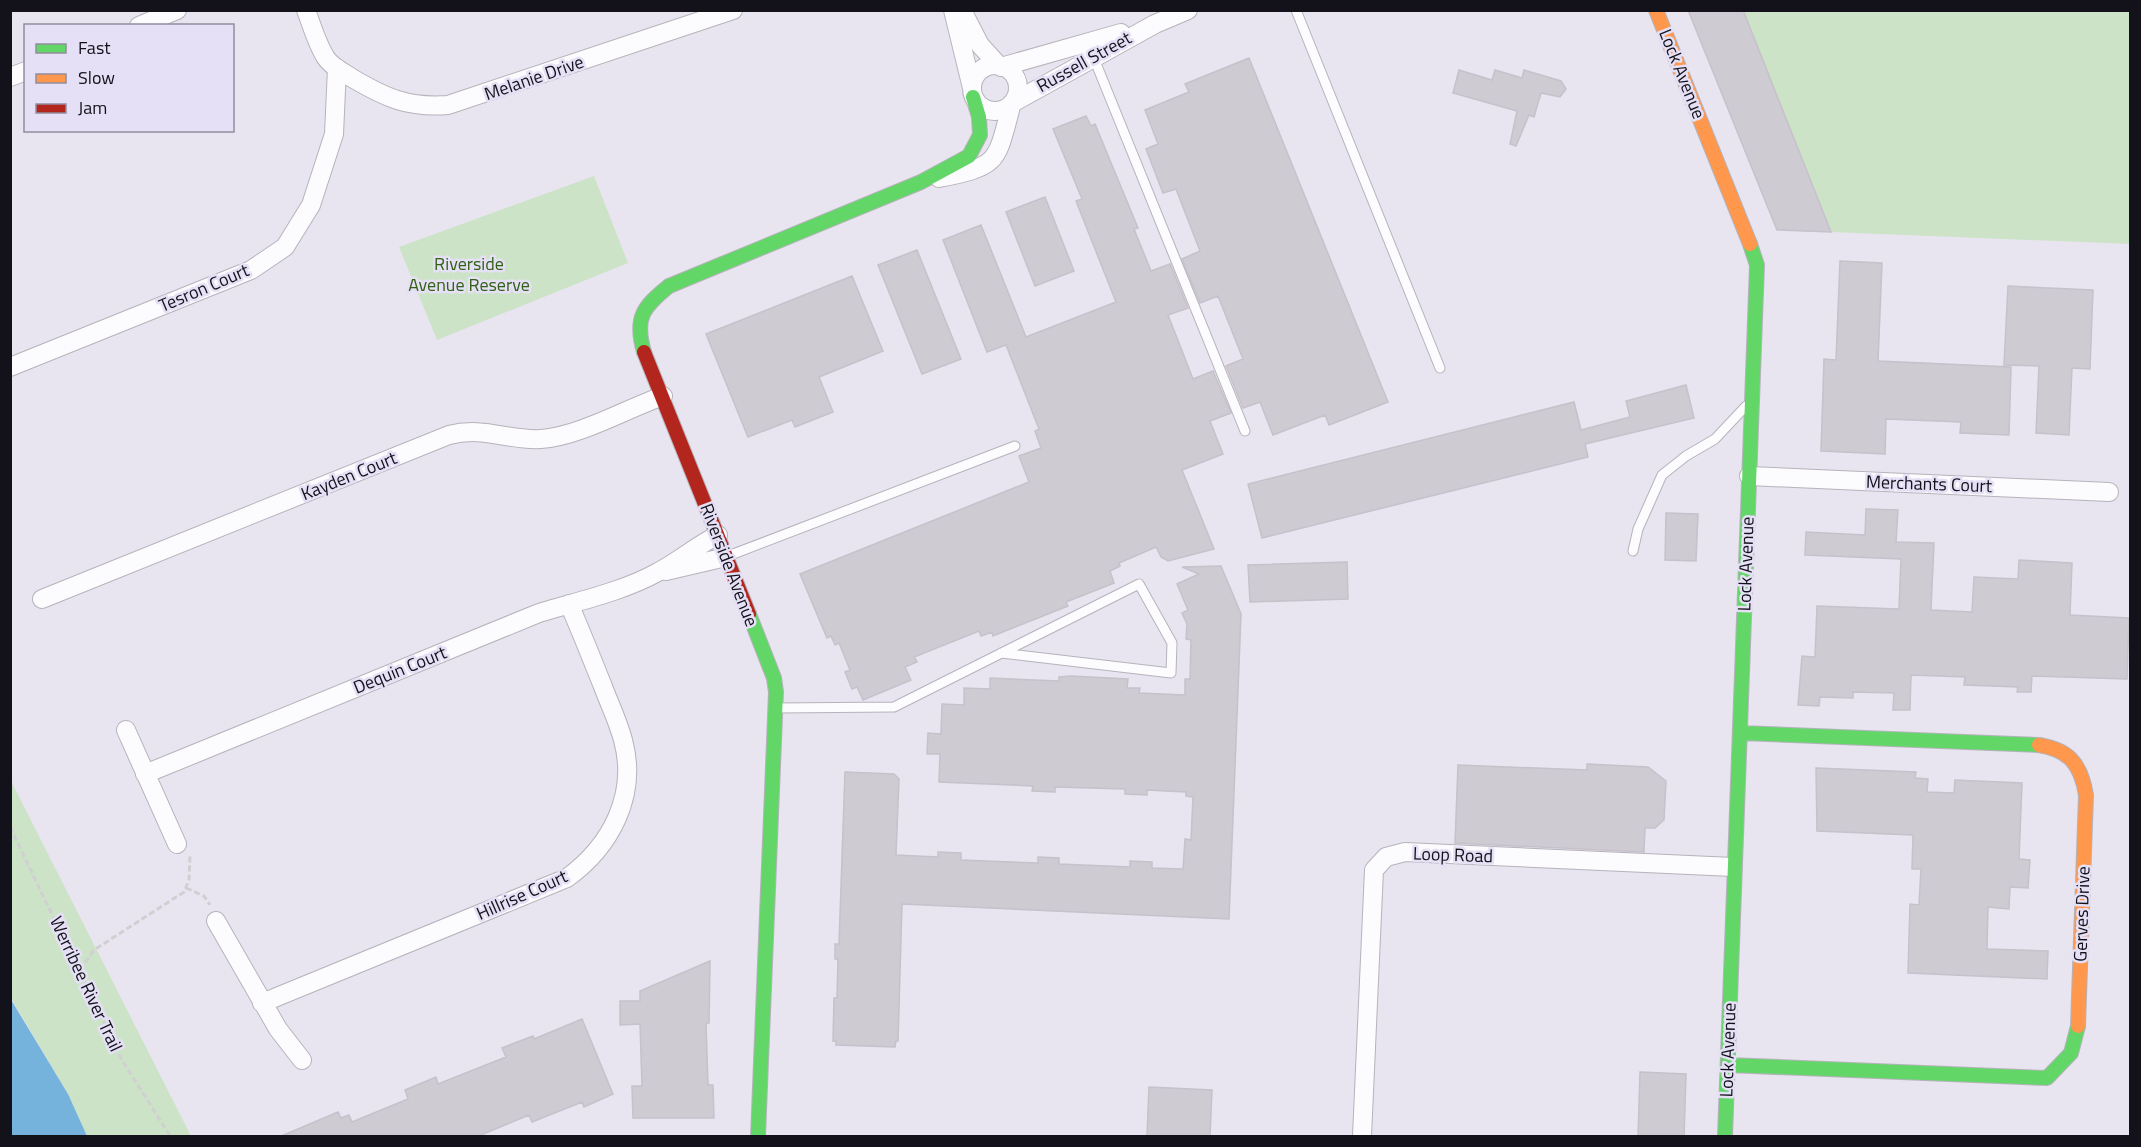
<svg xmlns="http://www.w3.org/2000/svg" width="2141" height="1147" font-family="'Titillium Web',sans-serif">
  <style>
    .green { fill: #cde3c7 }
    .water { fill: #75b3dc }
    .building { fill: #cfcbd3; stroke: #c6c1ca; stroke-width: 1.5 }
    .lines { fill: none; stroke-linecap: round; stroke-linejoin: round }
    .lane-casing { stroke: #b5b3bb; stroke-width: 11 }
    .street-casing { stroke: #b5b3bb; stroke-width: 20 }
    .fast-casing { stroke: #b5b3bb; stroke-width: 16 }
    .slow-casing { stroke: #b5b3bb; stroke-width: 16 }
    .jam-casing { stroke: #b5b3bb; stroke-width: 16 }
    .path { stroke: #d0cfd2; stroke-width: 3; stroke-dasharray: 6 3; stroke-linecap: butt }
    .lane { stroke: #fcfbfd; stroke-width: 9 }
    .street { stroke: #fcfbfd; stroke-width: 18 }
    .fast { stroke: #63d668; stroke-width: 14 }
    .slow { stroke: #ff974d; stroke-width: 14 }
    .jam { stroke: #b3261e; stroke-width: 14 }
    .labels { text-anchor: middle; stroke-width: 5; stroke-linejoin: round; paint-order: stroke }
    .street-label { font-size: 18px; fill: #131119; stroke: #e5e0f5 }
    .park-label { font-size: 18px; fill: #316115; stroke: #e5e0f5 }
  </style>
  <rect width="100%" height="100%" fill="#e8e5f0"/>
  <!-- green -->
  <path class="green" d="M1743 11H2130V244L1831 232Z
    M594 176 628 263 437 340 399 247Z
    M10 779 191 1136H87L68 1094 11 998Z"/>
  <!-- water -->
  <path class="water" d="M10 998 68 1094 87 1136H11Z"/>
  <!-- building -->
  <path class="building" d="M1688 10H1743L1831 232 1777 230Z
    M1249 58 1388 402 1329 425 1325 415 1273 435 1260 402 1243 408 1226 366 1243 359 1218 296 1200 303 1182 259 1200 251 1176 189 1163 193 1146 149 1158 144 1145 110 1189 92 1185 84Z
    M1459 70 1492 80 1495 70 1522 78 1524 70 1561 81 1566 89 1560 97 1541 93 1534 117 1529 115 1516 146 1510 144 1517 111 1453 93Z
    M1086 116 1091 126 1095 124 1138 228 1134 229 1151 271 1170 264 1188 308 1168 315 1193 379 1213 371 1231 413 1210 421 1223 454 1182 470 1214 549 1168 561 1161 557 1156 547 1119 563 1120 566 1110 571 1114 583 1066 602 1068 606 993 636 992 632 981 636 979 631 914 657 917 662 905 667 911 680 863 700 857 687 852 689 845 672 850 670 839 643 835 645 831 636 827 638 800 574 1029 482 1019 456 1041 448 1035 431 1039 429 1006 345 987 352 943 240 981 225 1026 337 1116 302 1076 201 1082 199 1053 129Z
    M1045 197 1074 271 1035 286 1006 212Z
    M917 250 961 359 922 374 878 265Z
    M1840 261 1882 263 1878 361 2011 367 2009 435 1960 433 1961 422 1886 419 1885 454 1821 451 1824 359 1836 360Z
    M852 276 883 351 819 377 833 412 795 427 792 420 748 437 706 334Z
    M2008 286 2093 290 2090 369 2072 368 2069 435 2036 433 2039 366 2004 365Z
    M1686 385 1694 418 1585 444 1588 457 1262 538 1248 484 1574 402 1581 430 1630 417 1626 401Z
    M1866 509 1898 510 1896 542 1934 543 1931 610 1972 612 1974 577 2018 579 2019 560 2072 563 2070 615 2129 618 2127 679 2032 676 2031 692H2017L2018 687 1964 685 1965 677 1911 675 1910 710H1893L1894 693 1853 692V698L1820 697 1819 706 1798 705 1802 656 1815 657 1817 606 1899 609 1901 559 1805 555 1806 532 1865 535Z
    M1666 513 1698 514 1696 561 1665 560Z
    M1347 562 1348 599 1250 602 1248 565Z
    M1221 566 1241 614 1229 919 902 904 898 1041H896L895 1047 836 1045V1041H833L834 998H837L838 959H835V944H839L845 772 894 774 899 779 896 855 938 857V852L961 853V860L1038 863V857L1059 858V864L1130 867V861L1152 862V868L1183 869 1185 839 1191 840 1193 797 1186 796V792L1147 790V795L1125 794V789L1055 787V792L1032 791 1033 786 939 782 940 754H927L928 733 941 734 942 704 964 705V688L990 689V678L1059 681V677L1071 676 1128 679 1127 688H1140L1139 693 1185 695V679H1190L1191 640 1186 639 1187 624 1182 613 1188 610 1177 584 1199 574 1182 567Z
    M1587 764 1648 767 1666 781 1664 820 1655 828H1645L1644 852 1455 843 1458 765 1587 770Z
    M1816 768 1916 772 1915 778 1928 779 1927 792 1954 793 1955 780 2022 783 2019 859 2030 860 2028 888 2010 887 2009 909 1988 907 1987 949 2048 951 2047 979 1908 973 1910 904 1919 905 1921 869H1912L1913 835 1817 831Z
    M710 961 709 1023H706L708 1085H713L714 1118H633L632 1086H642L640 1024 620 1025V1001H640V991Z
    M582 1019 613 1094 584 1107 582 1102 532 1122 529 1115 476 1137H279L338 1112 341 1118 349 1115 352 1122 408 1099 405 1090 436 1077 438 1084 506 1057 502 1048 533 1036 534 1039Z
    M1640 1072 1686 1074 1684 1137H1638Z
    M1149 1087 1212 1090 1210 1137H1147Z"/>
  <g class="lines">
    <!-- lane casing -->
    <g class="lane-casing">
      <path id="lane" d="M1296 10 1440 368
        M1093 56 1245 431
        M1633 551 1638 529 1662 475 1686 456 1715 439 1746 406
        M728 556 1015 446
        M777 708 894 707 1139 584 1172 643 1171 673 1001 653"/>
    </g>
    <!-- street casing -->
    <g class="street-casing">
      <path id="street" d="M306 10C312 26 317 44 326 58 332 67 343 72 352 78 386 98 408 108 448 105L733 10
        M953 10 972 88
        M962 10 980 45 999 66
        M139 26 177 10
        M972 88a23 23 0 1 1 46 0a23 23 0 1 1-46 0Z
        M1001 67 1121 33
        M10 77 26 71
        M1014 102 1155 24 1188 10
        M939 178C1001 166 996 162 1012 103
        M10 367 251 270 285 247 311 205 334 134 337 68
        M1749 476 2109 492
        M666 571 726 557
        M42 599 449 435C484 426 508 441 541 439 580 436 626 409 663 396
        M126 730 177 844
        M145 774 539 613C578 601 622 592 658 572 679 561 696 546 718 535
        M216 921 278 1029 302 1060
        M262 1003 567 878C611 846 638 795 623 740 618 721 609 703 602 684 591 657 581 631 569 604
        M1362 1136 1374 870 1386 857 1405 852 1733 867"/>
    </g>
    <!-- fast casing -->
    <g class="fast-casing">
      <path id="fast" d="M644 352C634 318 643 307 669 286L921 182 969 156 980 135 979 117 973 97
        M749 614 774 678 776 692 758 1136
        M1741 733 2039 745
        M1728 1065 2047 1078 2071 1053 2078 1026
        M1725 1136 1757 265 1750 244"/>
    </g>
    <!-- slow casing -->
    <g class="slow-casing">
      <path id="slow" d="M1656 10 1750 244
        M2039 745C2070 750 2081 765 2086 795L2078 1026"/>
    </g>
    <!-- jam casing -->
    <g class="jam-casing">
      <path id="jam" d="M644 352 749 614"/>
    </g>
    <!-- path -->
    <path class="path" d="M10 827 122 1060 170 1136
      M186 888 204 896 210 905
      M80 970 94 950 184 892 189 880 190 856"/>
    <!-- lane -->
    <use href="#lane" class="lane"/>
    <!-- street -->
    <use href="#street" class="street"/>
    <!-- fast -->
    <use href="#fast" class="fast"/>
    <!-- slow -->
    <use href="#slow" class="slow"/>
    <!-- jam -->
    <use href="#jam" class="jam"/>
  </g>
  <g class="labels">
    <!-- street labels -->
    <g class="street-label">
      <text transform="translate(1084 62) rotate(-29)" y="6">Russell Street</text>
      <text transform="translate(1682 74) rotate(68)" y="6">Lock Avenue</text>
      <text transform="translate(534 78) rotate(-19)" y="6">Melanie Drive</text>
      <text transform="translate(204 288) rotate(-23)" y="6">Tesron Court</text>
      <text transform="translate(349 476) rotate(-22)" y="6">Kayden Court</text>
      <text transform="translate(1929 484) rotate(2)" y="6">Merchants Court</text>
      <text transform="translate(1746 564) rotate(-88)" y="6">Lock Avenue</text>
      <text transform="translate(729 565) rotate(69)" y="6">Riverside Avenue</text>
      <text transform="translate(400 670) rotate(-22)" y="6">Dequin Court</text>
      <text transform="translate(1453 855) rotate(2)" y="6">Loop Road</text>
      <text transform="translate(522 895) rotate(-24)" y="6">Hillrise Court</text>
      <text transform="translate(2082 914) rotate(-88)" y="6">Gerves Drive</text>
      <text transform="translate(86 984) rotate(65)" y="6">Werribee River Trail</text>
      <text transform="translate(1728 1050) rotate(-88)" y="6">Lock Avenue</text>
    </g>
    <!-- park labels -->
    <g class="park-label">
      <text x="469" y="270">Riverside<tspan x="469" dy="21">Avenue Reserve</tspan></text>
    </g>
  </g>
  <!-- border -->
  <rect width="2141" height="1147" fill="none" stroke="#131119" stroke-width="24"/>
  <!-- legend -->
  <rect x="24" y="24" width="210" height="108" fill="#e5e0f5" stroke="#918d9d" stroke-width="1.5"/>
  <rect x="36" y="44" width="30" height="9" fill="#63d668" stroke="#918d9d" stroke-width="1.5"/>
  <text x="78" y="54" font-size="18" fill="#131119">Fast</text>
  <rect x="36" y="74" width="30" height="9" fill="#ff974d" stroke="#918d9d" stroke-width="1.5"/>
  <text x="78" y="84" font-size="18" fill="#131119">Slow</text>
  <rect x="36" y="104" width="30" height="9" fill="#b3261e" stroke="#918d9d" stroke-width="1.5"/>
  <text x="78" y="114" font-size="18" fill="#131119">Jam</text>
</svg>
